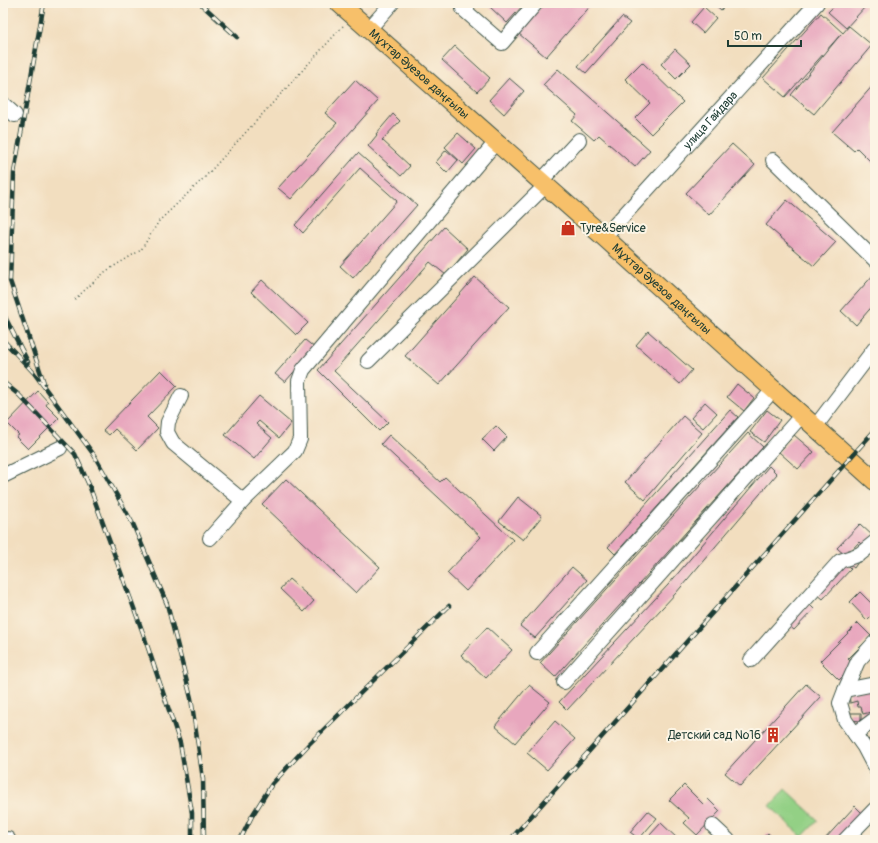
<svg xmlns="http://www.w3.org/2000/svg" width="878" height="843" font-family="Pangolin,sans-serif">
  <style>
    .green { fill: #93d085; stroke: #59865c }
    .building { fill: #e8a7be }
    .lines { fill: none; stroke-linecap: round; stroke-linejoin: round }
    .minor-casing { stroke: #3f5549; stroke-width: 16 }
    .major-casing { stroke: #3f5549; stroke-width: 20 }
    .path { stroke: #3f5549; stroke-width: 1.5; stroke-dasharray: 1 3; stroke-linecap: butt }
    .minor { stroke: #fff; stroke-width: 14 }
    .major { stroke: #f7c06b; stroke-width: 18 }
    .rail-casing { stroke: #1f3d34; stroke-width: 4.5 }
    .rail { stroke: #fcf5e5; stroke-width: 3; stroke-dasharray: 9; stroke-linecap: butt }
    .labels { text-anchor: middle; stroke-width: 4; stroke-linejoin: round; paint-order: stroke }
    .street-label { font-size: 12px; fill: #1f3d34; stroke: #fcf5e5 }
    .poi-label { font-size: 12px; fill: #1f3d34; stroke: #fcf5e5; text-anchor: start }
  </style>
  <rect width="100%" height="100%" fill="#fcf5e5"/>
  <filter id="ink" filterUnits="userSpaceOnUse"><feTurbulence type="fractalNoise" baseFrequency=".025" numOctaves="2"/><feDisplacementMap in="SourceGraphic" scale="8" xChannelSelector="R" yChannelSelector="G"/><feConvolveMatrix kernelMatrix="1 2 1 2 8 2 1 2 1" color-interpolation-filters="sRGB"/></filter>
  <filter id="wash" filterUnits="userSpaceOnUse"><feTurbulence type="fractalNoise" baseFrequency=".012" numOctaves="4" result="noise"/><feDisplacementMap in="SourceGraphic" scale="16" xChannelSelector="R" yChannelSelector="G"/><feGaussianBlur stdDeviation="0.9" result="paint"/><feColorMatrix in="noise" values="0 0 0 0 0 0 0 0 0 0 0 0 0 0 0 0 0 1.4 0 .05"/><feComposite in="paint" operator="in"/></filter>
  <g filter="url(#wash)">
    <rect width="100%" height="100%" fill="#f2debf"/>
    <!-- green -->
    <path class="green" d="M785 789 818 820 802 837 770 806Z"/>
    <g id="blocks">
      <!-- building -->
      <path class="building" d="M493 3H525L507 23 490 7Z
        M544 3H593L546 57 518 33Z
        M713 3H727L721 10Z
        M837 3H861L865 7 846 28 828 12Z
        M704 7 716 18 703 33 691 22Z
        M821 13 843 33 849 26 872 45 814 114 791 95 841 34 785 97 763 78Z
        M622 17 630 23 586 73 578 66Z
        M455 46 490 78 477 92 442 60Z
        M675 49 691 64 676 79 661 64Z
        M642 62 683 102 651 134 635 118 650 103 625 79Z
        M558 69 650 150 635 167 599 135 594 140 572 121 577 115 543 85Z
        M509 78 524 91 504 114 489 100Z
        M355 80 378 101 291 199 278 188 337 123 325 113Z
        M875 83V166L857 148 854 151 832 132Z
        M393 114 400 121 382 140 410 166 401 176 368 146 377 135 376 134Z
        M458 133 476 149 463 164 445 147Z
        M732 144 755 165 709 215 686 193Z
        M446 150 458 160 447 173 436 162Z
        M358 153 417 205 353 278 340 266 397 201 360 168 303 233 295 225Z
        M787 200 836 242 814 266 766 225Z
        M444 227 468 249 446 275 430 262 334 371 388 422 379 431 318 370Z
        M875 273V303L856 325 841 311Z
        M475 277 509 307 439 385 405 356Z
        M262 280 308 323 296 335 251 292Z
        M648 331 692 370 680 384 636 345Z
        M305 340 315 348 285 382 275 374Z
        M161 370 177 386 147 417 158 428 137 450 115 429 109 435 103 430Z
        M737 384 754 398 744 411 727 397Z
        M38 391 48 402 46 405 59 418 28 449 16 437 19 435 7 423Z
        M259 396 291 423 279 438 259 421 256 424 272 438 254 459 225 435Z
        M705 402 717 413 703 428 691 418Z
        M730 410 738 417 615 554 608 547Z
        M767 410 780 420 764 442 750 432Z
        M683 416 702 433 645 500 625 482Z
        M496 426 507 437 494 451 482 439Z
        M748 433 763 447 555 677 540 663Z
        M389 435 440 482 445 477 513 540 466 591 447 573 481 537 381 444Z
        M794 435 814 452 798 469 779 452Z
        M769 466 777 474 676 593 567 710 559 702 668 585Z
        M286 479 380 567 356 593 262 504Z
        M518 497 542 516 523 540 499 521Z
        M860 524 873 536 864 547 859 542 846 556 837 548Z
        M855 559 858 562 854 568 850 565Z
        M845 563 851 569 823 599 817 594Z
        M572 567 587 580 535 638 520 626Z
        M289 579 314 601 304 612 280 589Z
        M860 592 875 607V612L867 620 850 602Z
        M808 603 814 609 794 630 788 625Z
        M858 623 871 636 848 659 854 665 839 680 820 661Z
        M487 627 512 650 486 678 461 655Z
        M806 684 821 697 740 786 725 773Z
        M529 685 550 702 515 743 495 726Z
        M875 689V711L863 714 861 707H858L857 701 850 703 849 692Z
        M850 713H861V721L849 720Z
        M555 721 575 739 547 770 527 753Z
        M875 733V747L868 740Z
        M684 785 703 804 708 799 720 811 697 835 684 823 689 818 669 800Z
        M855 806 862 813 837 840H824Z
        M648 811 657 818 639 839 630 832Z
        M661 823 679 840H654L649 836Z
        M768 833 775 840H761Z"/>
    </g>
  </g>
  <g filter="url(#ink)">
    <use href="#blocks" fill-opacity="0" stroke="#3f5549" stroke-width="1"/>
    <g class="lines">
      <!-- minor casing -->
      <g class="minor-casing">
        <g id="minor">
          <path d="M469 3 463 9 502 43 536 3"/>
          <path d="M369 29 392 3"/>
          <path d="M3 104 15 115"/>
          <path d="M773 160 875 260"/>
          <path d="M541 181 579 140"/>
          <path id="s1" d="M604 237 817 3"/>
          <path d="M368 361 545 186"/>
          <path d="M181 396 168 422 167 432 173 443 243 501"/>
          <path d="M815 427 875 348"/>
          <path d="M3 476 60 448"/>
          <path d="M210 538 243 501 295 451 300 439 299 381 303 370 496 142"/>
          <path d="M537 653 774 389"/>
          <path d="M751 660 840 561 860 554 875 542"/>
          <path d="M564 682 802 415"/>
          <path d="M875 684 845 690 840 703 845 720 864 747 875 768"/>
          <path d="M845 690 858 661 875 642"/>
          <path d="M855 734 875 719"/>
          <path d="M713 826 728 840"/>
          <path d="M8 840V839"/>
          <path d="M845 840 875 809"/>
        </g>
      </g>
      <!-- major casing -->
      <g class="major-casing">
        <g id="major">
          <path id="s2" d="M339 3 604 237 875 481"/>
        </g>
      </g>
      <!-- path -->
      <path class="path" d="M75 299 106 271 141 250 159 221 205 177 343 26"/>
      <!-- minor -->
      <use href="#minor" class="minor"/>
      <!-- major -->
      <use href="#major" class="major"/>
      <!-- rail casing -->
      <g class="rail-casing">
        <path id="rail" d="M200 3 237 37
          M3 313 28 362
          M3 340 34 373 94 455 133 524 167 604 191 698 203 779 204 840
          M3 382 19 395 75 454 89 485 143 633 180 743 192 813V840
          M44 383 10 281 14 173 44 3
          M240 840 252 816 272 784 309 744 449 606
          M510 840 875 430"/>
      </g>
      <!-- rail -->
      <use href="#rail" class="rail"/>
    </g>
  </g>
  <!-- icons -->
  <defs>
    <g id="shop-bare" transform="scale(1.2)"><path d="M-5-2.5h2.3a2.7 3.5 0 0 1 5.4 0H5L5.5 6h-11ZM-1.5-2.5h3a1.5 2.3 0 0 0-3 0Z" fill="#c8321e" stroke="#fcf5e5" stroke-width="2.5" paint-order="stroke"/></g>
    <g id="building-bare" transform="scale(1.2)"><path d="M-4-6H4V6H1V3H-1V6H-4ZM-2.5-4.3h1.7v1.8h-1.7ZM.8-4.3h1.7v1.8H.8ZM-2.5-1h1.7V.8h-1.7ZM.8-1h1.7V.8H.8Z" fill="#c8321e" stroke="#fcf5e5" stroke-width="2.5" paint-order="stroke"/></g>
  </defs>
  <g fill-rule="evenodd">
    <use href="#shop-bare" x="568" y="228"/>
    <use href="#building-bare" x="773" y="735"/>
  </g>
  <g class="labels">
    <!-- street labels -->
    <g class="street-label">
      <text dy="4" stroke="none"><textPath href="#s2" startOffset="107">Мұхтар Әуезов даңғылы</textPath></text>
      <text dy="4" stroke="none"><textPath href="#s1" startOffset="158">улица Гайдара</textPath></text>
      <text dy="4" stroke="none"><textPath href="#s2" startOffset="431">Мұхтар Әуезов даңғылы</textPath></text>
    </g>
    <!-- poi labels -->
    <g class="poi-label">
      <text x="580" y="232">Tyre&amp;Service</text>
      <text x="761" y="739" text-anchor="end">Детский сад №16</text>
    </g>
  </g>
  <!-- margin -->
  <rect width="878" height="843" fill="none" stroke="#fcf5e5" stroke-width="16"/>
  <!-- scale -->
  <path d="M728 40v6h73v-6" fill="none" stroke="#1f3d34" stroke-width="2"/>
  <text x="734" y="40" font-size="12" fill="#1f3d34" stroke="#fcf5e5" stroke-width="3" paint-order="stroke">50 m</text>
</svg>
